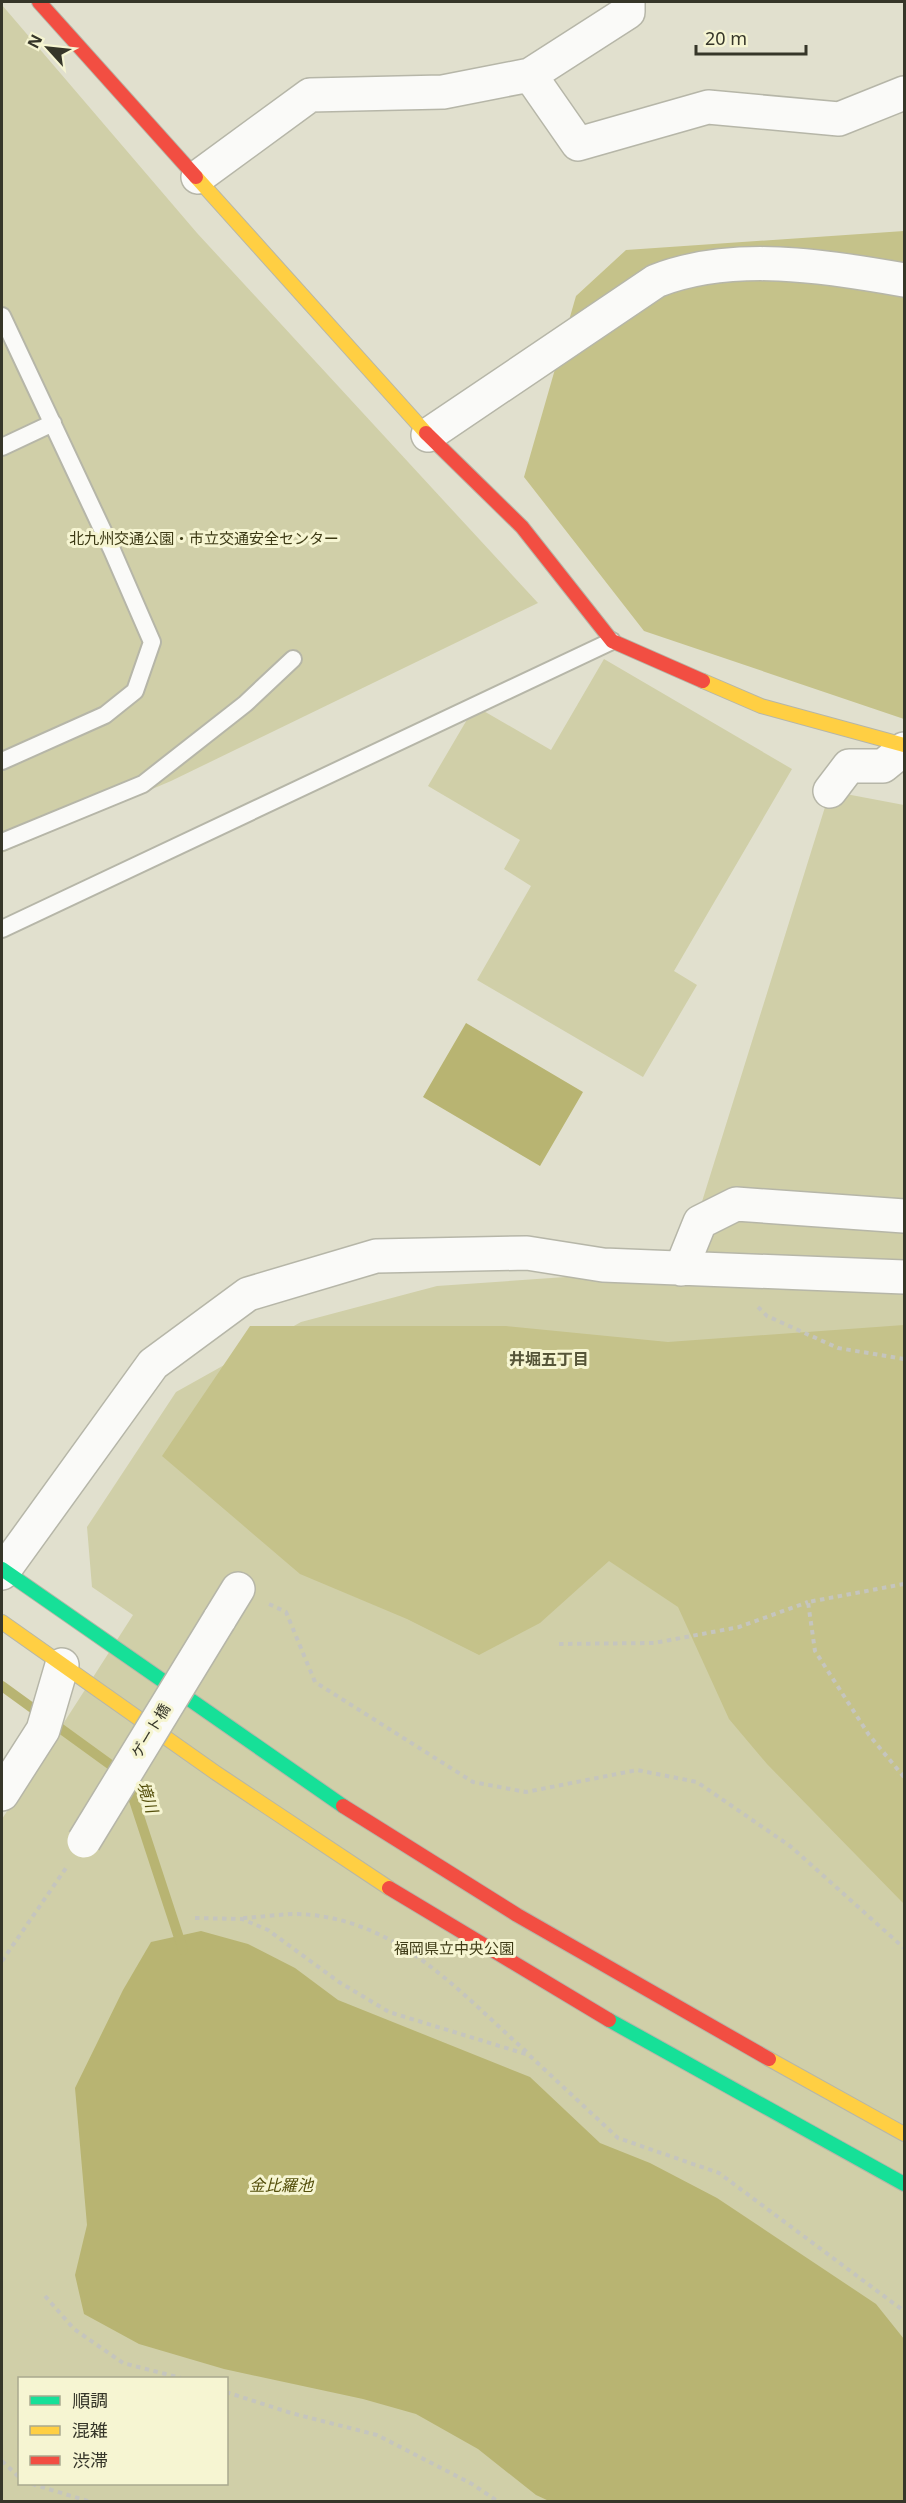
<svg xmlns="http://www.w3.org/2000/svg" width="906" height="2503" font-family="'Noto Sans','Noto Sans JP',sans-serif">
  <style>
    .green { fill: #d0cfa8; fill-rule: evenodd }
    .forest { fill: #c5c28a }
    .water { fill: #b8b472 }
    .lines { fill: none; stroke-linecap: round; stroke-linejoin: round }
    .stream { stroke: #b8b472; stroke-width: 10 }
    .lane-casing { stroke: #b6b6a8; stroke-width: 20 }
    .street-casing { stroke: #b6b6a8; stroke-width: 36 }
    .fast-casing { stroke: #b6b6a8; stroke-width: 16 }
    .slow-casing { stroke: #b6b6a8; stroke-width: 16 }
    .jam-casing { stroke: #b6b6a8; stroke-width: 16 }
    .path { stroke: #c5c5be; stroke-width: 4; stroke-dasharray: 4.5 4.5; stroke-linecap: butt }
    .lane { stroke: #fafaf8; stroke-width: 16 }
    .street { stroke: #fafaf8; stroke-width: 33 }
    .fast { stroke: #16e098; stroke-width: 14 }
    .slow { stroke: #ffcf43; stroke-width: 14 }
    .jam { stroke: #f24e42; stroke-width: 14 }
    .street-bridge-casing { stroke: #b6b6a8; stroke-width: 36; stroke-linecap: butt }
    .street-bridge { stroke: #fafaf8; stroke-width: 33 }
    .labels { text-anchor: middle; stroke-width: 6; stroke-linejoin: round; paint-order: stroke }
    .park-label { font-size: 15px; fill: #3d3a15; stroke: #f6f5d2 }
    .street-label { font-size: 15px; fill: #363629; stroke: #f6f5d2 }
    .neighbourhood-label { font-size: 16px; font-weight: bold; fill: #565538; stroke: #f6f5d2 }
    .water-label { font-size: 16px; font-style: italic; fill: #544f0b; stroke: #f6f5d2 }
  </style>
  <rect width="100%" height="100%" fill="#e1e0ce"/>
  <!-- green -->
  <path class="green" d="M2 5 197 233 538 603 171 781 2 853Z
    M604 659 792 769 674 971 697 985 643 1077 477 980 531 886 504 869 520 840 428 786 475 706 551 750Z
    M830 791 904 805V2501H2V1819L133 1615 92 1587 87 1527 176 1392 301 1322 437 1286 681 1269ZM20 2378H226V2484H20Z"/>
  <!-- forest -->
  <path class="forest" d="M904 231V719L644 631 524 477 576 296 626 250Z
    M904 1325V1904L767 1764 729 1719 678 1607 609 1561 540 1623 479 1655 407 1619 300 1574 162 1456 250 1326H506L668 1342Z"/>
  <!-- water -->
  <path class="water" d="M466 1023 583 1092 540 1166 423 1097Z
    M201 1931 248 1944 295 1968 338 2000 530 2077 600 2143 650 2163 717 2198 876 2304 904 2339V2501H549L536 2495 478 2449 416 2414 363 2399 224 2369 139 2344 84 2314 75 2275 87 2225 75 2088 123 1990 151 1942Z"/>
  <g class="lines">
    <!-- stream -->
    <path class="stream" d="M2 1686 126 1776 183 1950"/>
    <!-- lane casing -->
    <g class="lane-casing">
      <path id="lane" d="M2 316 112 550 152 642 135 691 105 715 2 761
        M2 447 53 423
        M2 842 143 784 245 704 293 659
        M2 929 612 641"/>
    </g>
    <!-- street casing -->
    <g class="street-casing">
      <path id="street" d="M530 75 578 144 708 107 839 119 904 93
        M198 177 310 95 443 92 530 75 628 12V2
        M428 435 656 281C732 251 826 266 904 280
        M830 791 849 766H883L904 749
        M681 1269 700 1222 736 1204 904 1216
        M2 1573 153 1364 248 1294 376 1256 527 1253 603 1265 904 1277
        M219 1620 238 1589
        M2 1794 43 1730 62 1665"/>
    </g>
    <!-- fast casing -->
    <g class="fast-casing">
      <path id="fast" d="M2 1569 343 1806
        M609 2020 904 2184"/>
    </g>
    <!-- slow casing -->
    <g class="slow-casing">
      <path id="slow" d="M196 177 426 433
        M703 681 761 706 904 745
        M2 1622 216 1773 389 1888
        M769 2059 904 2134"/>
    </g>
    <!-- jam casing -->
    <g class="jam-casing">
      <path id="jam" d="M39 2 196 177
        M426 433 522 527 612 641 703 681
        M343 1806 517 1915 769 2059
        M389 1888 609 2020"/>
    </g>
    <!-- path -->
    <path class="path" d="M758 1307 767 1316 838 1348 904 1359
      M904 1584 808 1602 815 1651 869 1735 904 1777
      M269 1604 286 1612 315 1682 473 1782 526 1792 637 1770 697 1782 790 1846 904 1948
      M559 1644 654 1643 739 1627 808 1602
      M195 1918 242 1919 268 1930 339 1982 389 2012 529 2055 618 2138 719 2173 904 2311
      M243 1918C265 1917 290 1912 312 1915 404 1925 462 1995 528 2053
      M2 1961 66 1868
      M45 2296 74 2329 123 2363 181 2378
      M226 2392 291 2413 377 2435 472 2484 499 2502
      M2 2461 20 2478
      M32 2484 91 2502"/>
    <!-- lane -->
    <use href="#lane" class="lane"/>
    <!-- street -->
    <use href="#street" class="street"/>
    <!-- fast -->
    <use href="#fast" class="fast"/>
    <!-- slow -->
    <use href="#slow" class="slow"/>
    <!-- jam -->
    <use href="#jam" class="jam"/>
    <!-- street-bridge casing -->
    <g class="street-bridge-casing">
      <path id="street-bridge" d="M84 1841 219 1620"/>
    </g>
    <!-- street-bridge -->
    <use href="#street-bridge" class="street-bridge"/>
  </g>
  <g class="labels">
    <!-- park labels -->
    <g class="park-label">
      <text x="204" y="544">北九州交通公園・市立交通安全センター</text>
      <text x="454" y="1954">福岡県立中央公園</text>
    </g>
    <!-- street labels -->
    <g class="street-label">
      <text transform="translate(151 1731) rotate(-59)" y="5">ゲート橋</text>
    </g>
    <!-- neighbourhood labels -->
    <g class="neighbourhood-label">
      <text x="549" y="1365">井堀五丁目</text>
    </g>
    <!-- water labels -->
    <g class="water-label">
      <text transform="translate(148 1797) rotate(72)" y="6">境川</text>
      <text x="281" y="2191">金比羅池</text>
    </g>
  </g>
  <!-- border -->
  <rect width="906" height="2503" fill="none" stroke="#363629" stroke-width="6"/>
  <!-- legend -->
  <rect x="18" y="2377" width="210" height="108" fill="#f6f5d2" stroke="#a9a98e" stroke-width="1.5"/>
  <rect x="30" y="2396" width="30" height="9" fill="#16e098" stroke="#a9a98e" stroke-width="1.5"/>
  <text x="72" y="2407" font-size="18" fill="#363629">順調</text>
  <rect x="30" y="2426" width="30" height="9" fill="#ffcf43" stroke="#a9a98e" stroke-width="1.5"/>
  <text x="72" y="2437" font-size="18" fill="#363629">混雑</text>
  <rect x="30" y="2456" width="30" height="9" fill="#f24e42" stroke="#a9a98e" stroke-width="1.5"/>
  <text x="72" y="2467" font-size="18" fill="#363629">渋滞</text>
  <!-- north arrow -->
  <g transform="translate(48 48) rotate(297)" stroke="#f6f5d2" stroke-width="4.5" paint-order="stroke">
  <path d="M0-4.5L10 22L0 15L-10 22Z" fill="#363629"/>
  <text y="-9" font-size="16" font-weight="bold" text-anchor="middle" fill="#363629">N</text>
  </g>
  <!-- scale -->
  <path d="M696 45v9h110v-9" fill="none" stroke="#363629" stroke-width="3"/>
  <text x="705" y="45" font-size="18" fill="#363629" stroke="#f6f5d2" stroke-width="4.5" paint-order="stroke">20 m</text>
</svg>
